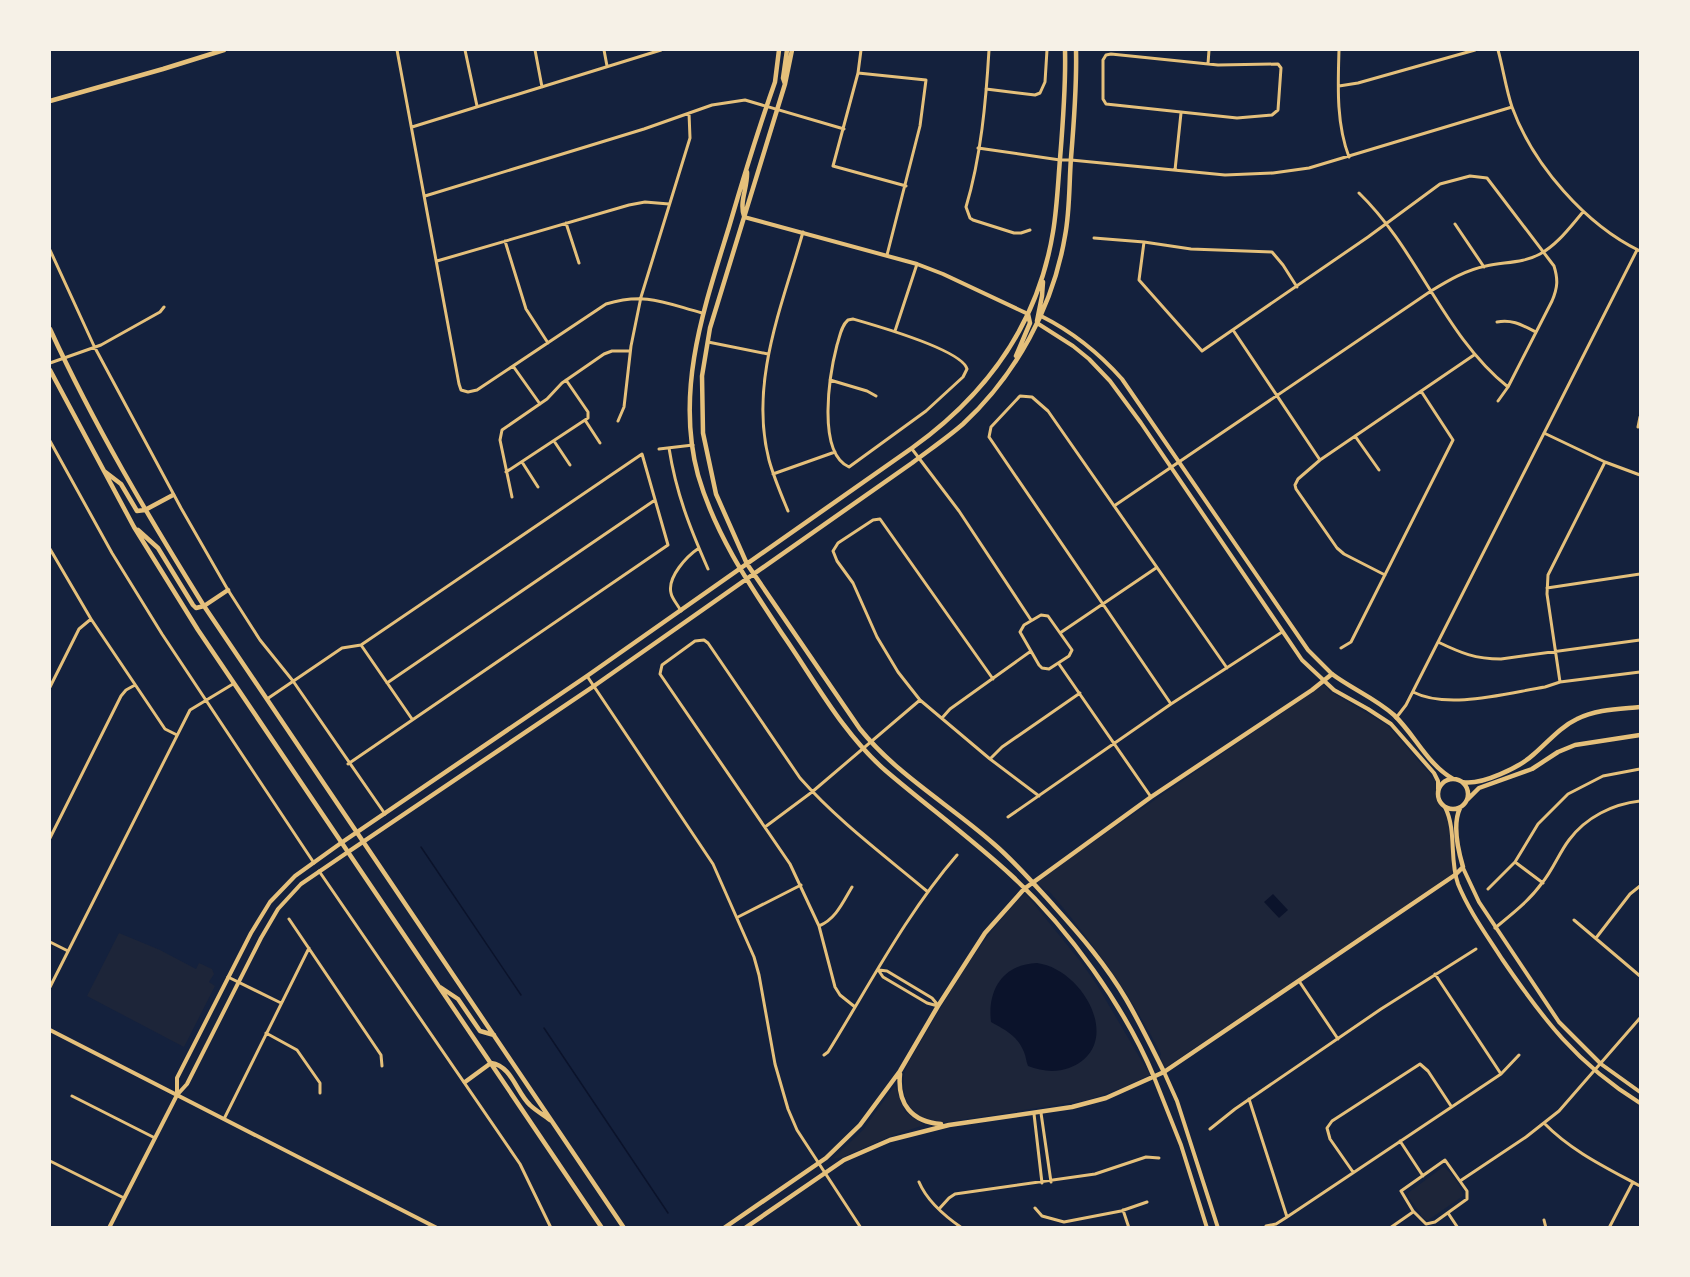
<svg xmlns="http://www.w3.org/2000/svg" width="1690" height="1277" font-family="Cabin,sans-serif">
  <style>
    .green { fill: #1d2539 }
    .water { fill: #0b132b }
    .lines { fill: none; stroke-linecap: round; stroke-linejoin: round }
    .stream { stroke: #0b132b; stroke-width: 1.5 }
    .minor { stroke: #e5c07b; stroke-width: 3 }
    .tertiary { stroke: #e5c07b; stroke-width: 4 }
    .secondary { stroke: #e5c07b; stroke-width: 4.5 }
    .primary { stroke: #e5c07b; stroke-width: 4.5 }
  </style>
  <rect width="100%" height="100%" fill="#14213d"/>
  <!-- green -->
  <path class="green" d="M1323 685 1328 688 1329 691 1387 725 1435 780 1437 800 1448 819 1454 873 1165 1068 1160 1057 1161 1054C1130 994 1092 941 1048 890H1045L1037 882 1052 870Z
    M1025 893 1081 962 1097 985 1150 1075 1124 1087 1088 1100 947 1122C912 1125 896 1096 907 1065 943 1005 975 943 1025 893Z
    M119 933 160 950 196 969 199 963 212 969 214 974 209 982 215 986 184 1047 87 996Z
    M895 1085 905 1112 924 1125 891 1136 843 1157 832 1159 863 1130Z
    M1443 1167C1450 1170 1463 1189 1463 1196L1427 1221 1421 1216V1214L1409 1198 1408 1193Z"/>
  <!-- water -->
  <path class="water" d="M1273 894 1288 910 1279 918 1264 902Z
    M1037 963C1084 969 1126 1046 1069 1068 1055 1073 1041 1071 1028 1066 1026 1061 1026 1057 1024 1052 1017 1035 1005 1030 991 1022 987 989 1004 964 1037 963Z"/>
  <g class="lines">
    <!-- stream -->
    <path class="stream" d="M421 847 521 995
      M544 1028 668 1213"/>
    <!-- minor -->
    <path class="minor" d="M397 50 459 384 461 390 468 392 477 390 606 304C646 292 665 303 702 313
      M465 50 477 106
      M535 50 542 87
      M604 50 607 66
      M861 50 858 73 833 166 906 186
      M989 50C986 101 981 157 966 207L970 218 973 220 1014 233H1021L1030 230
      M1339 50C1338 85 1336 123 1349 157
      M1498 50C1503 68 1506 89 1512 107 1533 165 1586 225 1640 251
      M1111 54 1218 65 1278 64 1281 68 1278 110 1272 115 1237 118 1106 104 1103 99V60L1106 55Z
      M1208 64 1209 50
      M858 73 926 80 920 126 887 255
      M1339 86 1358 83 1475 50
      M986 89 1035 95 1040 93 1045 82 1047 50
      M412 127 661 50
      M978 148 1060 160H1071L1225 175 1273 173 1309 168 1512 107
      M1175 170 1181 113
      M1359 193C1418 250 1444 336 1508 387
      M425 196 644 129 712 105 745 100 844 129
      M566 223 579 263
      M1455 224 1484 267
      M1094 238 1144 242 1191 249 1272 252 1283 265 1297 287
      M505 241 526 309 548 343
      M1144 242 1139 280 1202 351 1368 237 1440 184 1470 176 1487 178 1554 266C1558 279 1558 287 1552 301L1508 387 1498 401
      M50 250 94 346 181 508 228 590 260 640 293 681 385 814
      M437 261 629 205 645 202 669 204
      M853 319C874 325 962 350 967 369L963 377 926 411 849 467C816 452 830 372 837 345 840 336 841 326 848 320Z
      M1497 322C1512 319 1522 325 1536 332
      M1233 330 1320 460
      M895 331 917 264
      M708 342 768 354
      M50 363 101 345 160 312 164 307
      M513 366 540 404
      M830 380 867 391 876 396
      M585 420 600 443
      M618 421 624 407 631 346 641 297 690 138 689 113
      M1638 427 1640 417
      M1544 433 1605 462 1640 475
      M1355 436 1379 470
      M50 441 112 553 162 634 314 863
      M554 441 570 465
      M669 448C676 493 690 528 708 569
      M659 449 693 445
      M912 449 959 511 1031 620
      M522 462 538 487
      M506 472 588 418V412L566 380
      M773 474 835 452
      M512 497 500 440 502 430 547 399 562 383 604 354 612 351H630
      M1114 506 1431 291C1449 280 1466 270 1486 266 1504 262 1524 263 1540 254 1558 244 1570 227 1583 212
      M788 511C781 494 774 478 769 460 749 383 782 306 803 232
      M50 549 91 619 165 729 177 735
      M1385 575 1344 554 1337 548 1296 489 1295 485 1298 479 1320 460 1474 355
      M1547 588 1640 574
      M681 611C678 605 672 599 671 593 667 577 687 556 699 548
      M1041 615 1048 616 1072 650 1069 656 1049 669 1042 668 1039 665 1020 632 1024 625Z
      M1060 633 1156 568
      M1438 642C1461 653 1475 659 1501 659L1640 640
      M361 645 412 719
      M1341 648 1351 642 1453 440 1421 391
      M1059 664 1151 797
      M587 676 713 864 754 957 759 975 775 1064 788 1109 797 1130 861 1228
      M993 679 880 519 873 520 838 543 833 551 837 561 853 583 877 637 898 672 920 700 990 759 1039 796
      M1560 682 1547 594 1548 575 1605 462
      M387 683 655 500
      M50 687 79 629 91 619
      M1413 692C1448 710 1507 693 1545 687L1560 682 1640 672
      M267 699 342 648 361 645 642 454 668 545 348 764
      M1171 704 989 437 991 427 1020 396 1032 397 1048 411 1227 668
      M942 718 950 709 1031 651
      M1396 718 1406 705 1637 250
      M990 759 1002 747 1080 693
      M1008 817 1171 704 1282 632
      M765 827 812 792 920 700
      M50 838 121 696 126 690 135 685
      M1515 862 1543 883
      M319 871 520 1164 551 1228
      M1488 889 1515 862 1538 824 1568 794 1603 776 1640 769
      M738 917 801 885
      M289 919 381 1055 382 1066
      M1574 920 1640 976
      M819 926C836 919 843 902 852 887
      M1495 928C1512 914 1529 901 1542 883 1553 870 1559 853 1569 840 1586 817 1613 804 1640 801
      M1596 938 1630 894 1640 886
      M50 942 68 951
      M879 970 887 971 932 998 937 1004
      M879 971 883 977 927 1003 938 1006
      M1435 974 1501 1074
      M228 977 281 1003
      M1299 981 1338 1039
      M50 987 190 710 233 684
      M855 1007 840 995 835 987 819 926 790 864 660 674 662 665 695 641 704 640 708 643 800 778C838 821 884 855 928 892
      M266 1033 297 1050 320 1083V1093
      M824 1055 828 1052C869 986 906 914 957 855
      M72 1096 155 1138
      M1249 1099 1287 1217
      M1041 1113 1051 1182
      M1034 1114 1042 1183
      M224 1119 309 948
      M1544 1123C1571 1151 1607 1168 1640 1186
      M1210 1129 1235 1109 1381 1009 1476 949
      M1400 1141 1423 1176
      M1445 1160 1467 1191V1199L1435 1222 1426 1224 1413 1211 1401 1191Z
      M50 1161 124 1198
      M1353 1172 1330 1139 1327 1128 1332 1121 1420 1064 1428 1071 1451 1106
      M1460 1181 1526 1137 1559 1111 1640 1018
      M919 1182C927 1201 946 1217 962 1228
      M1035 1208 1042 1216 1064 1222 1121 1211 1147 1202
      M939 1209 949 1198 955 1194 1095 1174 1146 1157 1159 1158
      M1123 1210 1129 1228
      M1448 1213 1458 1228
      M1544 1220 1546 1228
      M1266 1226 1276 1224 1287 1217 1501 1074 1519 1055
      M1390 1228 1413 1212
      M1609 1228 1633 1182"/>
    <!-- tertiary -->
    <path class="tertiary" d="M744 217 917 264 943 274 1028 314
      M1041 316C1073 332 1098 352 1122 379L1308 650 1332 674
      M1037 323 1073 346 1089 359 1110 381 1141 423 1302 660 1334 690 1368 709 1391 724 1434 773 1438 781V789
      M1445 807C1457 831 1449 859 1458 884 1469 911 1486 934 1502 959 1543 1019 1577 1064 1640 1103
      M1463 868 1479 902 1559 1022 1601 1064 1640 1092
      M50 1030 437 1228
      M1164 1072 1177 1101 1218 1228
      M1154 1077 1181 1145 1207 1228
      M177 1094V1078L251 933 270 902 295 876 341 843
      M109 1228 177 1095 187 1084 261 938 278 909 301 884 348 852"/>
    <!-- secondary -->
    <path class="secondary" d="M779 50 775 82C758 130 743 179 729 227 704 308 675 390 698 475 715 534 749 584 783 635 815 681 843 734 886 771 927 806 972 839 1012 876 1068 928 1125 1007 1154 1077
      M792 50 785 84 710 328 702 376 703 433 716 494 747 564 860 729C897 775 950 805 994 844 1016 863 1035 885 1054 906 1081 936 1106 965 1126 999 1140 1023 1152 1048 1164 1072
      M785 84 783 78 787 50
      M50 101 163 69 224 50
      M744 216C739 201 748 187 747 172
      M1037 321 1042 296 1043 282
      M1016 356 1030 323 1028 314
      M1438 794a15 15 0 1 1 30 0a15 15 0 1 1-30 0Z
      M1462 782C1481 786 1520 767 1534 754 1548 742 1560 727 1577 719 1596 709 1620 709 1640 707
      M1467 800 1479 788 1532 769 1558 752 1575 745 1640 735
      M341 843 587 676 912 448C986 395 1038 324 1053 232 1057 208 1058 183 1060 159 1063 122 1066 86 1065 50
      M348 852 594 686 912 463C929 450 947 438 963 424 1016 375 1053 307 1065 236 1070 210 1069 184 1071 158 1074 122 1077 86 1076 50
      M900 1074C897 1104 912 1122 941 1124
      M724 1228 826 1158 860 1125 900 1071 938 1006 985 933 1024 889 1151 797 1312 690 1332 674C1352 689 1375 698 1394 715 1415 735 1427 764 1453 779
      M745 1228 844 1160 890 1140 949 1125 1072 1107 1106 1098 1164 1072 1455 875 1463 867C1458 850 1452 825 1460 808"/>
    <!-- primary -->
    <path class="primary" d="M50 329C94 425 148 516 204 606L624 1228
      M50 370 134 527 198 630 602 1228
      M104 471 121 484 137 511 145 510 173 495
      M138 530 158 548 193 605 196 608 204 606 228 590
      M440 987 458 999 480 1031 494 1035
      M465 1082 491 1063C512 1066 516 1092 530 1105 536 1111 544 1115 550 1120"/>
  </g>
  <!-- border -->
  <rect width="1690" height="1277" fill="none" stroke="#f6f1e7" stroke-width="102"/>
</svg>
